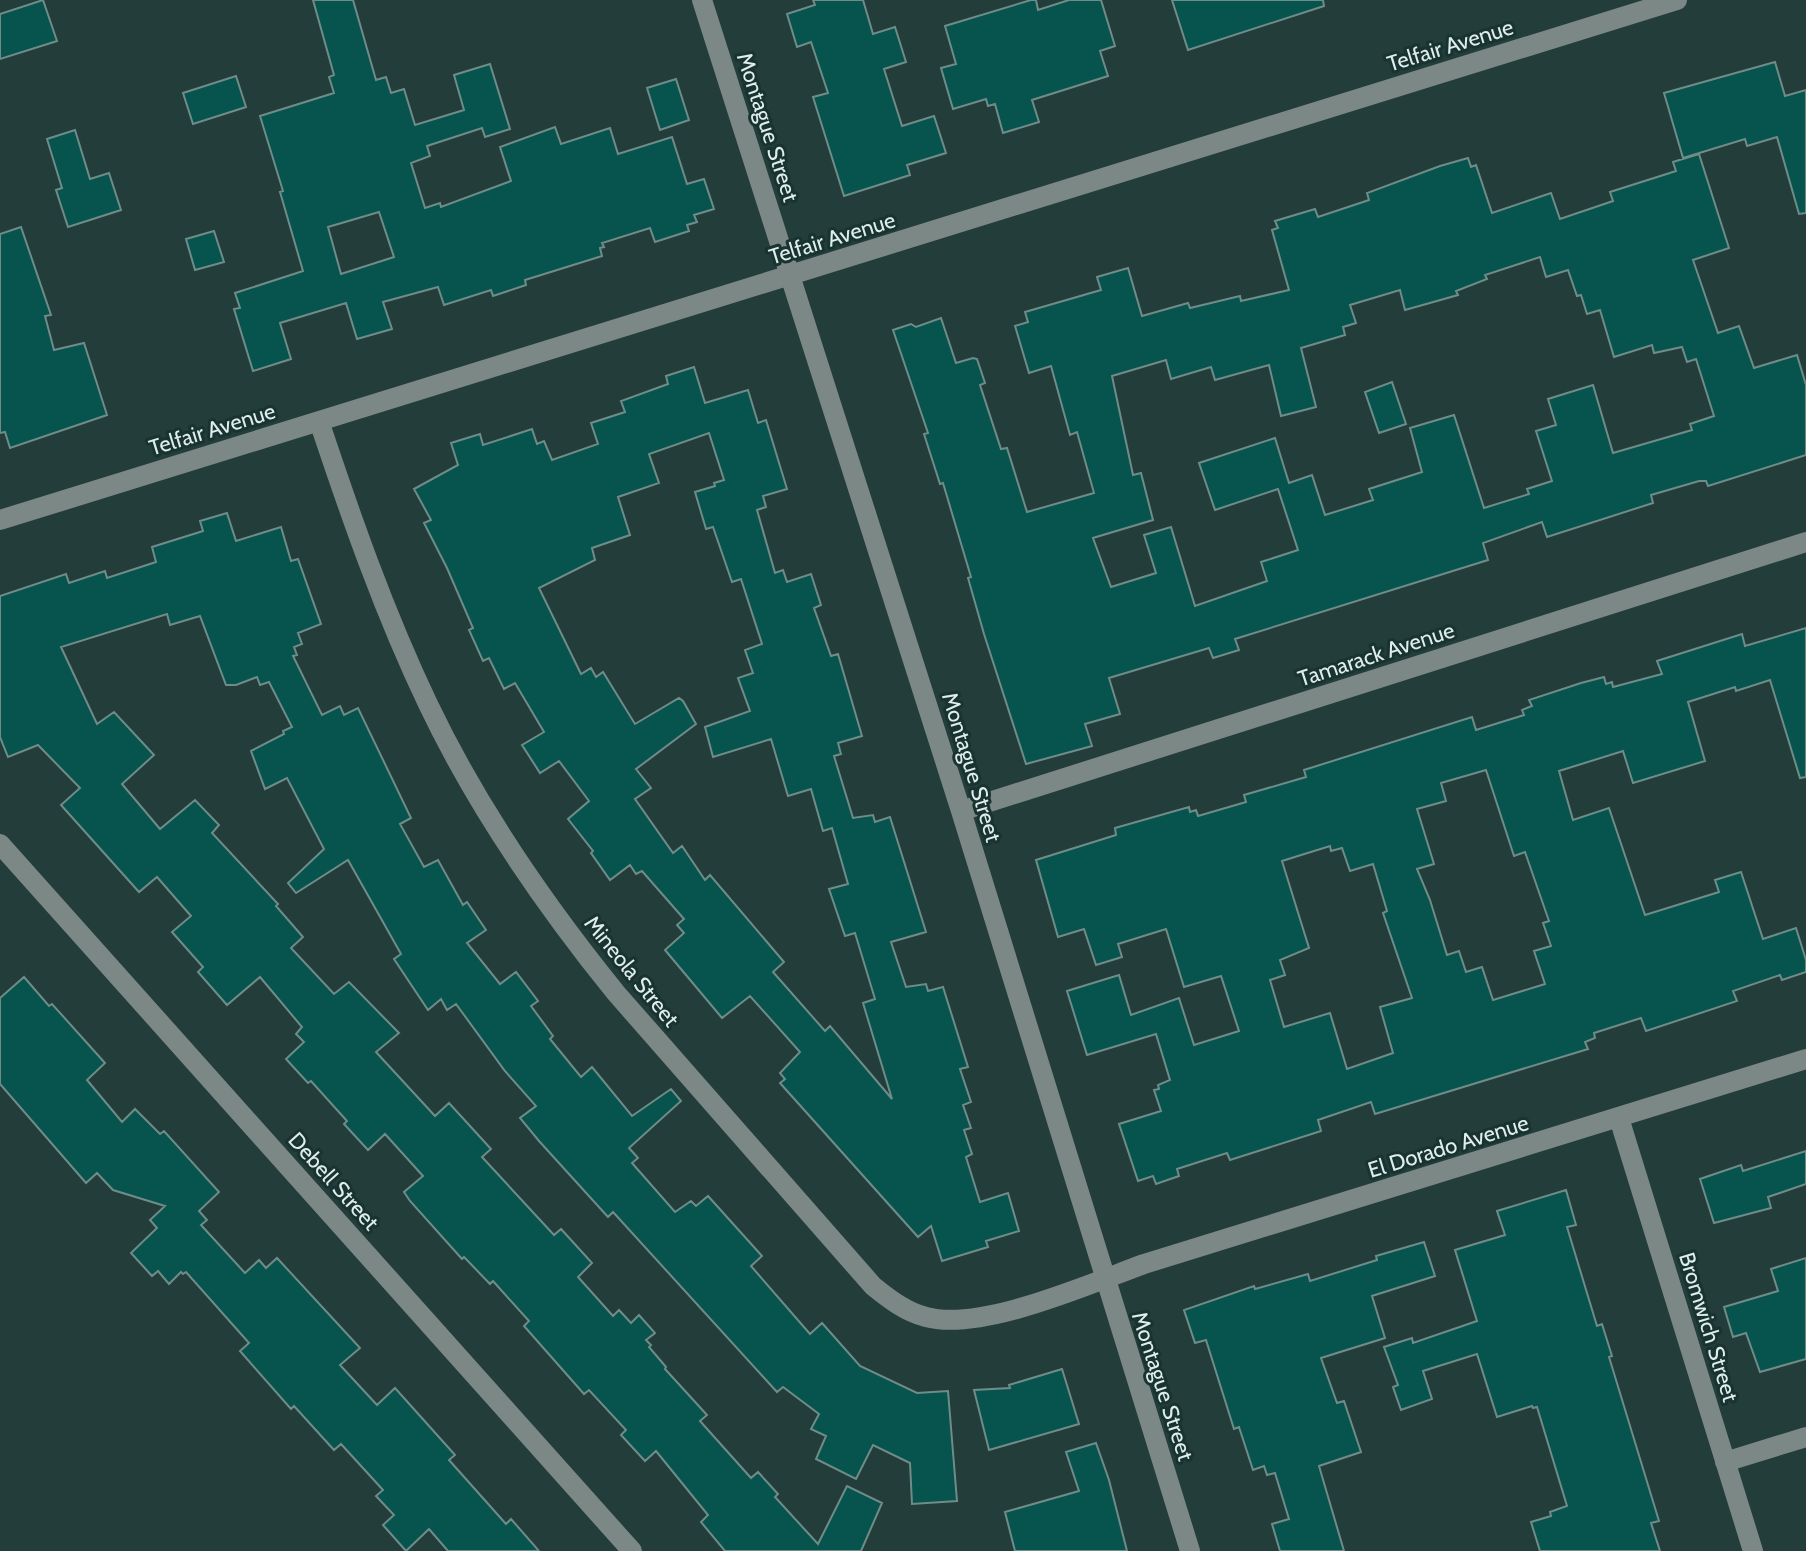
<svg xmlns="http://www.w3.org/2000/svg" width="1806" height="1551" font-family="Cabin,sans-serif">
  <style>
    .building { fill: #07534d; stroke: #6f8c88; stroke-width: 2; fill-rule: evenodd }
    .lines { fill: none; stroke-linecap: round; stroke-linejoin: round }
    .minor { stroke: #7c8886; stroke-width: 20 }
    .labels { text-anchor: middle; stroke-width: 6; stroke-linejoin: round; paint-order: stroke }
    .street-label { font-size: 22px; fill: #dfeeec; stroke: #193330 }
  </style>
  <rect width="100%" height="100%" fill="#233d3a"/>
  <!-- building -->
  <path class="building" d="M43 0 57 41 0 59V14Z
    M313 0H353L376 80 386 77 391 93 404 89 415 125 464 110 454 75 490 64 510 129 485 137 482 128 427 146 430 156 411 163 425 208 440 203 441 207 511 181 500 147 555 127 561 144 610 128 618 154 672 137 687 184 704 179 714 209 694 215 697 222 687 225 689 231 655 242 650 228 602 243 604 247 600 248 602 256 525 280 526 285 493 296 491 290 444 305 438 287 383 302 392 329 357 339 346 303 280 323 291 359 253 371 234 309 240 308 235 293 303 271 280 192 283 191 260 116 334 93 329 77 334 75ZM379 212 394 257 341 274 328 227Z
    M813 0H863L873 34 895 27 906 62 884 69 902 126 934 116 946 153 907 165 910 175 844 196 813 97 828 93 811 42 797 47 787 14 815 5Z
    M1031 0H1036L1038 10 1069 0H1101L1115 46 1100 51 1108 76 1032 100 1039 122 1003 133 995 104 988 106 986 99 953 109 941 68 956 64 945 26Z
    M1172 0H1323L1324 6 1188 50Z
    M1775 62 1785 96 1806 90V213L1799 214 1777 137 1747 146 1745 139 1683 158 1664 93Z
    M236 76 246 107 193 124 183 93Z
    M676 79 689 120 660 130 647 88Z
    M75 130 90 179 109 173 121 210 68 227 56 190 62 188 47 139Z
    M1699 154 1729 248 1693 260 1718 333 1739 326 1754 368 1797 355 1806 385V455L1708 486 1706 481H1699L1651 495 1653 503 1547 537 1542 522 1483 543 1488 560 1235 639 1239 650 1213 658 1209 648 1109 678 1120 714 1085 724 1092 746 1026 764 984 634 968 578 971 577 943 483 940 484 924 434 928 433 893 330 911 324 916 327 941 318 956 363 973 358 977 359 985 383 980 385 1001 449 1007 448 1027 512 1094 493 1077 432 1070 435 1051 366 1029 373 1015 326 1028 322 1025 312 1101 290 1097 277 1128 268 1142 316 1188 303 1190 308 1240 296 1241 301 1289 290 1272 230 1278 228 1275 221 1315 209 1318 217 1369 200 1367 193 1440 166 1468 158 1471 167 1476 165 1492 213 1551 193 1560 219 1613 201 1610 192 1676 171 1673 162ZM1540 257 1546 277 1568 270 1577 296 1581 295 1587 314 1600 310 1614 357 1652 345 1654 353 1682 347 1687 362 1696 359 1714 416 1690 424 1692 430 1613 453 1593 385 1548 399 1556 425 1536 431 1552 481 1527 489 1529 494 1484 508 1454 415 1410 428 1422 472 1369 489 1373 500 1325 515 1312 475 1289 483 1275 438 1199 463 1215 510 1278 489 1298 550 1261 562 1267 581 1195 606 1171 527 1144 535 1156 573 1111 587 1093 538 1153 520 1141 473 1133 475 1112 376 1166 360 1171 379 1211 367 1215 380 1269 365 1281 416 1316 407 1301 348 1345 335 1343 327 1356 323 1350 305 1400 290 1405 310 1458 295 1456 291 1487 279 1485 275Z
    M21 227 51 315 45 316 54 350 84 343 107 415 10 448 5 432 0 433V234Z
    M214 231 224 262 195 270 186 239Z
    M694 367 705 403 748 390 758 423 766 420 787 489 763 496 766 507 757 510 775 573 783 570 787 582 811 574 821 605 814 608 831 656 838 654 862 736 838 743 841 754 834 756 853 818 873 815 875 822 890 817 926 932 891 942 906 987 926 984 928 991 943 987 968 1067 960 1069 971 1102 963 1105 971 1128 964 1130 972 1154 966 1157 980 1202 1008 1193 1019 1231 986 1241 988 1247 942 1261 931 1226 918 1237 780 1083 785 1079 780 1073 800 1052 750 996 722 1018 665 950 684 933 677 925 684 919 642 871 636 874 630 865 610 880 591 853 593 851 568 819 589 801 559 761 540 773 522 745 544 732 515 683 504 689 489 658 483 661 469 630 473 628 447 568 424 523 431 520 414 489 458 465 451 443 480 434 483 445 532 429 537 444 544 441 552 460 598 444 591 423 625 412 621 401 668 384 666 376ZM709 433 724 480 714 483 715 486 695 492 706 529 713 527 732 582 741 579 762 644 745 650 753 673 738 678 750 711 705 727 713 757 771 739 788 796 811 789 823 831 832 828 848 884 829 889 845 936 855 933 875 999 863 1003 892 1099 830 1026 825 1031 773 972 784 962 710 875 705 880 682 846 673 853 635 799 651 788 636 769 696 724 683 701 679 698 635 724 603 672 596 677 591 668 581 674 539 588 595 560 592 548 630 535 618 497 659 483 649 454Z
    M1392 382 1406 424 1379 433 1365 392Z
    M227 513 236 541 281 527 291 561 298 559 321 624 298 633 302 644 294 647 297 655 293 656 322 715 340 706 344 715 358 708 411 818 400 824 424 867 438 860 463 905 467 902 486 930 467 943 500 984 516 972 538 1001 531 1006 553 1036 550 1039 581 1077 592 1067 632 1116 671 1089 681 1101 629 1148 638 1158 632 1163 675 1212 691 1201 696 1206 708 1196 762 1256 751 1266 810 1334 822 1323 860 1366 917 1393 948 1391 957 1501 912 1504 910 1463 873 1445 856 1479 816 1459 826 1436 811 1429 819 1414 783 1387 777 1392 613 1212 608 1217 539 1141 520 1118 536 1106 505 1071 456 1004 447 1010 441 999 428 1010 394 959 401 954 348 860 296 893 288 883 324 849 287 778 265 789 251 751 284 734 283 731 292 727 269 682 260 685 257 677 236 685H226L200 616 170 625 167 614 61 647 97 724 114 712 154 755 122 784 160 829 195 800 219 825 212 833 278 904 276 906 303 937 291 948 334 994 349 982 399 1033 376 1052 435 1116 449 1103 491 1149 482 1157 554 1235 561 1229 592 1263 578 1277 613 1316 619 1310 631 1323 639 1315 655 1333 646 1340 651 1345 649 1347 666 1367 665 1369 707 1415 700 1421 751 1478 758 1472 778 1494 775 1497 818 1544 847 1486 882 1503 861 1551H725L701 1522 708 1515 656 1451 645 1461 621 1435 626 1430 589 1390 584 1394 524 1326 529 1321 493 1281 490 1284 464 1257 462 1259 410 1201 404 1192 423 1176 385 1134 368 1150 344 1124 347 1121 311 1081 308 1083 286 1059 304 1042 296 1034 302 1027 260 977 227 1005 198 972 203 967 172 932 191 916 157 877 139 892 61 805 80 788 38 745 8 757 0 737V596L66 574 69 583 105 571 107 578 156 562 152 547 203 531 200 521Z
    M1806 628V777L1800 778 1770 680 1736 691 1735 687 1688 702 1705 761 1633 783 1623 751 1559 771 1573 820 1609 808 1645 915 1719 892 1715 880 1741 872 1763 939 1796 928 1806 960V972L1782 980 1780 975 1733 991 1737 1001 1646 1031 1641 1018 1594 1033 1595 1038 1585 1042 1588 1049 1375 1114 1371 1102 1318 1120 1321 1131 1230 1160 1227 1153 1177 1169 1179 1176 1156 1184 1153 1176 1138 1181 1119 1124 1161 1111 1154 1090 1159 1089 1158 1085 1170 1080 1156 1034 1087 1055 1067 991 1119 975 1131 1015 1179 998 1194 1045 1239 1031 1221 976 1184 987 1166 929 1118 944 1122 957 1096 965 1084 929 1058 937 1036 860 1116 835 1115 828 1189 807 1190 812 1196 810 1198 816 1246 802 1244 795 1306 777 1304 770 1472 717 1476 730 1524 715 1522 710 1532 706 1529 700 1581 683 1604 677 1606 684 1612 682 1613 687 1662 674 1657 661 1742 634 1745 646ZM1486 770 1514 856 1525 852 1549 921 1543 923 1551 946 1534 951 1545 984 1493 1000 1482 967 1466 972 1459 951 1447 955 1430 900 1417 869 1434 864 1417 809 1446 801 1441 783ZM1330 846 1331 851 1342 848 1350 871 1373 864 1387 911 1383 913 1412 998 1380 1007 1393 1053 1347 1069 1330 1013 1284 1027 1270 980 1285 975 1280 960 1309 948 1282 861Z
    M24 977 49 1006 52 1004 105 1063 87 1080 122 1122 135 1109 160 1134 164 1131 219 1192 199 1211 207 1220 201 1225 245 1273 259 1260 266 1268 277 1258 360 1348 340 1365 377 1405 395 1388 455 1455 449 1460 506 1524 511 1519 539 1551H448L429 1529 406 1551 383 1525 394 1515 376 1496 383 1490 341 1444 334 1450 294 1406 291 1409 240 1351 249 1343 186 1272 183 1274 181 1272 169 1284 158 1271 152 1276 131 1253 157 1228 150 1220 165 1206 113 1190 97 1173 86 1183 0 1084V998Z
    M1806 1151V1184L1768 1197 1771 1208 1714 1223 1700 1179 1741 1165 1743 1171Z
    M1566 1190 1576 1225 1567 1227 1597 1326 1602 1324 1612 1356 1609 1357 1659 1521 1651 1523 1660 1551H1540L1531 1522 1551 1516 1550 1512 1567 1506 1537 1407 1533 1408 1532 1406 1497 1417 1477 1354 1423 1371 1432 1399 1401 1410 1393 1387 1398 1385 1384 1347 1412 1338 1413 1343 1477 1321 1455 1250 1505 1235 1497 1211Z
    M1424 1242 1435 1276 1372 1296 1385 1338 1321 1358 1337 1403 1344 1401 1361 1452 1319 1466 1344 1551H1280L1272 1524 1289 1519 1275 1473 1267 1475 1264 1466 1253 1470 1239 1427 1234 1429 1206 1340 1195 1343 1184 1310 1254 1286 1255 1289 1308 1274 1310 1281 1377 1260 1376 1256Z
    M1806 1258V1359L1760 1372 1746 1333 1733 1337 1724 1307 1778 1291 1771 1269Z
    M1062 1369 1079 1424 989 1450 974 1390 1010 1388 1009 1385Z
    M1096 1443 1109 1480 1127 1551H1015L1005 1512 1079 1491 1066 1452Z"/>
  <g class="lines">
    <!-- minor -->
    <path class="minor" d="M702 0 961 811 1190 1551
      M319 421C351 517 384 612 428 704 477 807 544 904 616 993L873 1286C889 1299 906 1312 926 1317 981 1332 1089 1284 1144 1264L1806 1059
      M0 520 1677 0
      M961 811 1806 542
      M0 844 632 1551
      M1619 1118 1753 1551
      M1725 1462 1806 1437"/>
  </g>
  <g class="labels">
    <!-- street labels -->
    <g class="street-label">
      <text transform="translate(1450 45) rotate(-17)" y="8">Telfair Avenue</text>
      <text transform="translate(768 127) rotate(72)" y="8">Montague Street</text>
      <text transform="translate(832 238) rotate(-17)" y="8">Telfair Avenue</text>
      <text transform="translate(212 429) rotate(-17)" y="8">Telfair Avenue</text>
      <text transform="translate(1376 654) rotate(-18)" y="8">Tamarack Avenue</text>
      <text transform="translate(972 767) rotate(73)" y="8">Montague Street</text>
      <text transform="translate(632 971) rotate(51)" y="8">Mineola Street</text>
      <text transform="translate(1448 1146) rotate(-17)" y="8">El Dorado Avenue</text>
      <text transform="translate(334 1181) rotate(48)" y="8">Debell Street</text>
      <text transform="translate(1709 1327) rotate(73)" y="8">Bromwich Street</text>
      <text transform="translate(1163 1386) rotate(72)" y="8">Montague Street</text>
    </g>
  </g>
</svg>
